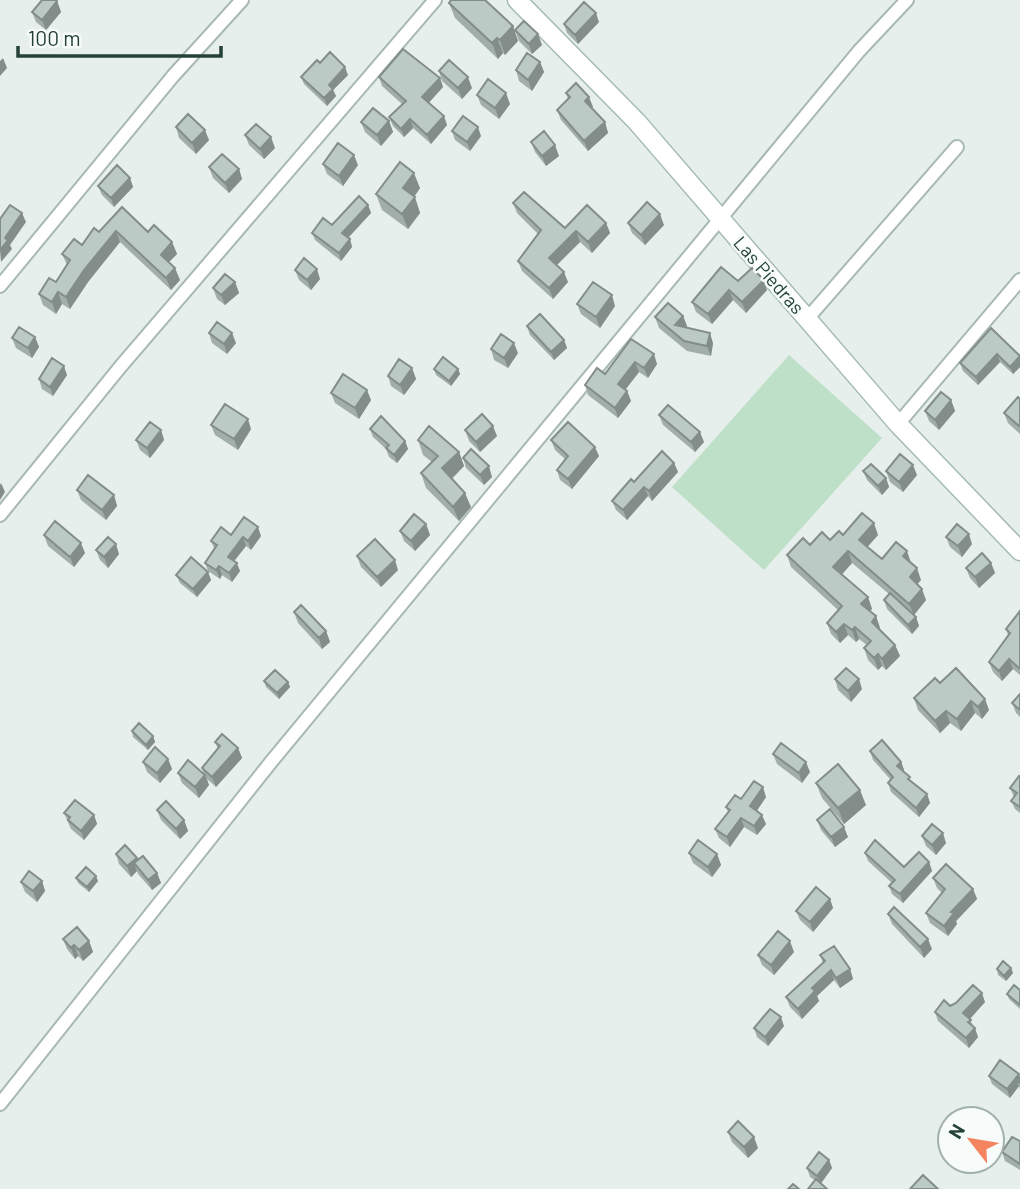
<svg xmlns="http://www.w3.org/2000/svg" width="1020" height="1189" font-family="Barlow,sans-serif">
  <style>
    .park { fill: #bfe0c8 }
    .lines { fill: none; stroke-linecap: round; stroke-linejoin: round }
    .street-casing { stroke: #a8b8b2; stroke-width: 16 }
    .secondary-casing { stroke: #a4bbb3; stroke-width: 21 }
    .street { stroke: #fff; stroke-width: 12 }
    .secondary { stroke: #fff; stroke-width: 18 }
    .wall { fill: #a1aea9 }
    .shaded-wall { fill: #838d89 }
    .building { fill: #bbcac4; stroke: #838d89; stroke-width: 2 }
    .labels { text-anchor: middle; stroke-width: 5; stroke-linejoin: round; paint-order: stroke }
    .street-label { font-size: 19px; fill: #24423a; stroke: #f7fbf9 }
  </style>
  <rect width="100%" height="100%" fill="#e6efeb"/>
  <!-- park -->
  <path class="park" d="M789 355 882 438 764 570 672 487Z"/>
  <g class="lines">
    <!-- street casing -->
    <g class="street-casing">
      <path id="street" d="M0 286 173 76 242 0
        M807 319 957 147
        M898 424 1020 280
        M0 515 121 366 435 0
        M0 1104 271 762 859 51 907 0"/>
    </g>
    <!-- secondary casing -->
    <g class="secondary-casing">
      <path id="secondary" d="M517 0 637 122 898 424 1020 551"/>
    </g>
    <!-- street -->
    <use href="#street" class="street"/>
    <!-- secondary -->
    <use href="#secondary" class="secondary"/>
  </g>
  <!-- wall -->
  <path class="wall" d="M57 1 61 12 46 30 36 22 32 12Z
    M449 3 513 26 518 41 505 55 503 53 498 59 455 18Z
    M599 22 578 44 567 33 564 24Z
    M515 30 542 45 532 54 519 41Z
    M540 62 544 72 532 91 519 81 516 70Z
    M320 63 348 75 333 90 336 96 327 106 304 84 301 77Z
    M439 71 472 88 462 99 442 81Z
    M379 77 440 78 443 87 429 102 447 125 431 144 413 128 404 137 393 126 389 117 402 104 382 86Z
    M566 93 593 107 592 109 605 122 608 133 588 151 561 120 557 110 568 99Z
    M477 95 510 104 499 119 481 105Z
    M389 121 393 132 381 146 365 132 361 122Z
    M176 127 209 140 196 154 179 138Z
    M452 131 481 136 470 151 455 140Z
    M245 135 275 148 264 159 249 145Z
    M531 142 559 156 546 166 535 152Z
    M323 164 358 165 343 186 327 174Z
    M209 167 239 169 242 179 229 193 213 178Z
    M130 178 133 187 114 207 102 195 98 186Z
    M420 188 414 197 420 213 408 229 382 210 376 194Z
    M513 203 565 228 606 223 610 233 592 253 580 242 556 265 568 282 553 299 522 271 518 261 538 234 517 213Z
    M368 205 371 213 348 238 350 239 352 247 341 261 315 240 312 233 332 225Z
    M628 223 664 225 645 245 632 233Z
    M99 232H148L172 242 177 254 169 262 180 280 171 290 120 242 88 282 70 309 62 304 56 314 43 305 39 294 56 282 67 265 62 254 82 245Z
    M295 270 320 279 311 290 299 280Z
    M738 281 767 290 746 313 733 300 712 324 696 312 692 302Z
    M235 282 239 293 225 305 217 299 213 288Z
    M577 304 615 306 600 328 581 314Z
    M683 316 687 326 686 328 713 343 711 356 687 351 659 328 655 317Z
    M527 326 564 340 567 348 554 360 530 335Z
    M991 328 1020 356V367L1013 374 1000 362 978 385 963 371 960 363Z
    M209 333 236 343 227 354 212 343Z
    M35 337 39 347 32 358 16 348 12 338Z
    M631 339 657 364 648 378 639 372 625 390 627 391 631 401 618 418 588 395 585 385 605 374Z
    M491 349 518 353 508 368 494 360Z
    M412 368 416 379 404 395 391 386 388 376Z
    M434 369H458L460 374 451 386 436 375Z
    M67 375 53 396 42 389 39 379Z
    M331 393 371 400 359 419 335 403Z
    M1020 399V434L1008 423 1004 413Z
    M951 400 955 411 939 430 929 421 925 411Z
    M659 415 704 442 695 452 663 425Z
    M211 425 251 429 238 450 215 435Z
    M370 429 405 441 408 449 397 463 389 457 386 449 373 437Z
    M161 430 164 440 150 458 140 450 136 440Z
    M465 430 497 436 480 452 469 441Z
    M418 440 459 452 464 466 452 479 471 507 459 521 426 488 421 473 432 462 423 455Z
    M551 440 599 456 572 489 560 480 557 470 565 459 555 450Z
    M463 458 492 477 484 485 466 468Z
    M674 463 678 472 652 501 648 496 627 520 616 510 612 501 634 482Z
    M863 471 886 478 889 487 882 495 867 480Z
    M886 471 917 475 903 492 890 482Z
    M77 490 114 495 117 506 106 520 81 500Z
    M426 524 430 535 415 551 404 541 400 531Z
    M44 535 85 553 74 567 48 546Z
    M231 535 261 536 251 550 246 546 234 561 240 571 232 582 222 575 220 579 208 571 205 563 214 548 211 541Z
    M843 535H878L867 547 882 559 911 563 921 580 917 584 926 600 914 615 916 617 919 626 912 634 887 609 884 600 889 594 852 563 842 574 868 597 872 609 870 611 876 616 880 628 879 629 895 645 900 656 886 670 882 666 878 670 868 660 864 648 867 645 859 639 856 642 848 635 840 643 831 634 827 623 838 610 791 567 787 555 810 545 830 540Z
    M946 537 972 544 962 557 950 547Z
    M96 550 119 554 108 568 100 560Z
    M357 556 398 570 381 587 361 567Z
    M991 563 995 573 979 588 970 578 966 568Z
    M208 572 211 580 197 597 180 583 176 575Z
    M1020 611V675L1013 669 1002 681 993 672 989 662 1008 635 1006 629Z
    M294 612 326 631 330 642 322 649 298 623Z
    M835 679 862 689 851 702 838 690Z
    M264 681 288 682 290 687 279 699 266 687Z
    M940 683 989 710 982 719 975 713 961 731 950 723 940 733 918 710 914 698Z
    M1020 694V717L1016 713 1012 703Z
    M132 731 153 736 155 742 148 750 133 737Z
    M215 742 238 748 242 758 216 787 207 779 209 785 199 798 182 783 178 773 204 774 202 768 218 749Z
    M870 751 901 762 904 770 903 771 912 782 927 794 930 803 919 817 891 792 888 783 891 780 873 760Z
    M773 754 810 772 802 783 777 764Z
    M168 759 172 769 160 783 147 772 143 762Z
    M1020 777V813L1015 809 1011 801 1014 797 1010 788Z
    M816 783 866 805 844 824 822 798Z
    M766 797 757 810 766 824 757 835 744 827 730 847 719 838 715 829 728 812 726 807 741 799Z
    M157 810 184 820 188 831 180 839 161 820Z
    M64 813 94 815 97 824 84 840 71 829Z
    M817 820 848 837 835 847 821 830Z
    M922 836 946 843 936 855 926 846Z
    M689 853 717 854 721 865 712 877 693 863Z
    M865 853 904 867 929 862 932 871 903 903 892 894 889 886 892 883 868 861Z
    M116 854 138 860 157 873 161 883 152 890 138 874 137 871 131 877 119 864Z
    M76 878 98 881 89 892 78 883Z
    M933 878 973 889 977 899 956 921 957 924 948 936 930 923 926 913 942 893 937 888Z
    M42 881 45 891 37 902 25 892 21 882Z
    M830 899 833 908 813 932 800 920 796 911Z
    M888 914 932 949 924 958 892 924Z
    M63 939 89 941 93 952 83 961 78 956 75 959 67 949Z
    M794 952 774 975 762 965 758 955Z
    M820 955 850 969 853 979 840 988 834 980 817 996 819 1001 802 1019 790 1007 786 997 823 963Z
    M1011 968 1013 973 1006 981 998 975 997 969Z
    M1020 990V1009L1009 999 1007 994Z
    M985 1002 970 1019 978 1037 969 1048 938 1021 935 1012 950 1006Z
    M784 1026 768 1046 757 1037 754 1028Z
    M1019 1074 1020 1077V1090L1019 1086 1010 1098 992 1084 989 1076Z
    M728 1132 758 1148 748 1158 732 1142Z
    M1020 1141V1170L1005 1161 1002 1152Z
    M829 1160 832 1168 821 1184 810 1177 807 1168Z"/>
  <!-- shaded-wall -->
  <path class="shaded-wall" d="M57 1 61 12 46 30 42 20Z
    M596 13 599 22 578 44 575 35Z
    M513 26 518 41 505 55 500 40Z
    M538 34 542 45 532 54 529 44Z
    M497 38 503 53 498 59 492 43Z
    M3 58 7 68 0 76V61Z
    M540 62 544 72 532 91 528 80Z
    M345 67 348 75 333 90 336 96 327 106 324 98 329 85Z
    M468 77 472 88 462 99 458 88Z
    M440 78 443 87 426 106 422 97Z
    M506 93 510 104 499 119 495 108Z
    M589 97 593 107 589 112 585 101Z
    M444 116 447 125 431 144 427 135Z
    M410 119 413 128 404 137 401 129Z
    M389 121 393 132 381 146 377 135Z
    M605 122 608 133 588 151 584 141Z
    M478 127 481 136 470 151 467 142Z
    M205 130 209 140 196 154 192 143Z
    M271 137 275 148 264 159 260 149Z
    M555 145 559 156 546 166 542 156Z
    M354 155 358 165 343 186 339 176Z
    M239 169 242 179 229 193 225 183Z
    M414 173 420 188 409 204 403 188Z
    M130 178 133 187 114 207 111 198Z
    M415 197 420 213 408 229 402 214Z
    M368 205 371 213 345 241 342 233Z
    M22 213 26 222 10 245 12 249 1 262 0 250 5 238Z
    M660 214 664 225 645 245 641 235Z
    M606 223 610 233 592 253 588 242Z
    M116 231 120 242 88 282 70 309 66 297 84 270Z
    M576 231 580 242 553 269 549 258Z
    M350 239 352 247 341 261 339 253Z
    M172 242 177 254 165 266 161 255Z
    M175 268 180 280 171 290 166 278Z
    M317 269 320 279 311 290 307 280Z
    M564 272 568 282 553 299 549 288Z
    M764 280 767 290 746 313 742 302Z
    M235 282 239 293 225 305 221 295Z
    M729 290 733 300 712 324 708 314Z
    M58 292 62 304 56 314 52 302Z
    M612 295 615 306 600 328 596 317Z
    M683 316 687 326 679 336 675 325Z
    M232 333 236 343 227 354 224 344Z
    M710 333 713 343 711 356 707 346Z
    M35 337 39 347 32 358 28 348Z
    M564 340 567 348 554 360 551 352Z
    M514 343 518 353 508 368 504 358Z
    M654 354 657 364 648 378 644 368Z
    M997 354 1000 362 978 385 976 377Z
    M1020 356V367L1013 374 1010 367Z
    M635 362 639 372 622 394 618 384Z
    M64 366 67 375 53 396 50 387Z
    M412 368 416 379 404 395 400 385Z
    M458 369 460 374 451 386 449 381Z
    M367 390 371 400 359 419 355 408Z
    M627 391 631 401 618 418 615 408Z
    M951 400 955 411 939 430 935 420Z
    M248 419 251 429 238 450 234 439Z
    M493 426 497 436 480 452 476 442Z
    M161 430 164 440 150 458 147 448Z
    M700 432 704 442 695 452 691 442Z
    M405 441 408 449 397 463 394 455Z
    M595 447 599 456 572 489 568 479Z
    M459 452 464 466 447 483 442 468Z
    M674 463 678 472 652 501 649 491Z
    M913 465 917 475 903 492 899 482Z
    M489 466 492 477 484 485 480 475Z
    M886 478 889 487 882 495 878 486Z
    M1 483 5 492 0 500V485Z
    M644 487 648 496 627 520 623 510Z
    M465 493 471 507 459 521 453 507Z
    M114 495 117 506 106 520 102 510Z
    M874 523 878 535 863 552 859 540Z
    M426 524 430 535 415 551 411 541Z
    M258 527 261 536 251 550 248 541Z
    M969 534 972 544 962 557 958 546Z
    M243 537 246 546 231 565 228 557Z
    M81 543 85 553 74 567 70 557Z
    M116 544 119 554 108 568 104 557Z
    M848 551 852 563 838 579 833 567Z
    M907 551 911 563 903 556Z
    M395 560 398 570 381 587 377 577Z
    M237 563 240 571 232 582 229 573Z
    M991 563 995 573 979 588 975 577Z
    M219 566 222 575 220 579 216 570Z
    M917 568 921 580 914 588 910 577Z
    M208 572 211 580 197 597 193 589Z
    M922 589 926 600 914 615 909 604Z
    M868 597 872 609 865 616 861 604Z
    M876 616 880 628 876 633 872 622Z
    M916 617 919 626 912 634 908 625Z
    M844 624 848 635 840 643 836 632Z
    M855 627 859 639 856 642 852 630Z
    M326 631 330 642 322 649 319 638Z
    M895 645 900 656 886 670 882 659Z
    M878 654 882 666 878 670 874 658Z
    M1009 659 1013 669 1002 681 999 671Z
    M859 679 862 689 851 702 848 691Z
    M288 682 290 687 279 699 277 693Z
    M985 699 989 710 982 719 978 707Z
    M971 701 975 713 961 731 957 719Z
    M946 711 950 723 940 733 935 721Z
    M153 736 155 742 148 750 146 745Z
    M238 748 242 758 216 787 212 777Z
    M168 759 172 769 160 783 157 773Z
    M806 762 810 772 802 783 799 773Z
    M901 762 904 770 900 774 897 766Z
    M205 775 209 785 199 798 195 787Z
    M763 787 766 797 754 815 750 806Z
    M860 790 866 805 844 824 838 808Z
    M927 794 930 803 919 817 916 808Z
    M94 815 97 824 84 840 81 831Z
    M762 815 766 824 757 835 754 826Z
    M741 818 744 827 730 847 727 837Z
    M184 820 188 831 180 839 176 829Z
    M844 827 848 837 835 847 831 837Z
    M943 833 946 843 936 855 932 845Z
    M717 854 721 865 712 877 708 867Z
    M137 858 140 868 134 863 137 871 131 877 127 866Z
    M929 862 932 871 903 903 900 894Z
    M157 873 161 883 152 890 148 880Z
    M96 876 98 881 89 892 87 887Z
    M42 881 45 891 37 902 33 891Z
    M973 889 977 899 956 921 957 924 948 936 944 926 951 912Z
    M830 899 833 908 813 932 810 922Z
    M928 939 932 949 924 958 920 947Z
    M89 941 93 952 83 961 79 950Z
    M790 941 794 952 774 975 771 965Z
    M74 945 78 956 75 959 71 948Z
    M1011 968 1013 973 1006 981 1004 976Z
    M850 969 853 979 840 988 836 978Z
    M831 970 834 980 817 996 819 1001 802 1019 798 1009 812 988Z
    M982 993 985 1002 967 1022 963 1013Z
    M781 1017 784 1026 768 1046 765 1037Z
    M975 1028 978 1037 969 1048 966 1038Z
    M1019 1074 1020 1077V1084L1017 1083 1019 1086 1010 1098 1007 1089Z
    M754 1137 758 1148 748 1158 744 1147Z
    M829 1160 832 1168 820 1184 817 1176Z"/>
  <!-- building -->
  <path class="building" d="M42 0H56L57 1 42 20 32 12Z
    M451 0H485L513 26 500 40 497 38 492 43 449 3Z
    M584 2 596 13 575 35 564 24Z
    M524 21 538 34 529 44 515 30Z
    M403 49 440 78 422 97 444 116 427 135 410 119 401 129 389 117 406 101 379 77Z
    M330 52 345 67 329 85 333 89 324 98 301 77 317 60 320 63Z
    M527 53 540 62 528 80 516 70Z
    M449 60 468 77 458 88 439 71Z
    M488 79 506 93 495 108 477 95Z
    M576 83 589 97 585 101 605 122 584 141 557 110 570 97 566 93Z
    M373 108 389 121 377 135 361 122Z
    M188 114 205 130 192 143 176 127Z
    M463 116 478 127 467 142 452 131Z
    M256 124 271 137 260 149 245 135Z
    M544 131 555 145 542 156 531 142Z
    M338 143 354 155 339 176 323 164Z
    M222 154 239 169 225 183 209 167Z
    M400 162 414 173 403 188 415 197 402 214 376 194Z
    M117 165 130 178 111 198 98 186Z
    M524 192 565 228 587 205 606 223 588 242 576 231 549 258 564 272 549 288 518 261 541 230 513 203Z
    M359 196 368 205 342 233 350 239 339 253 312 233 323 218 332 225Z
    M647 202 660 214 641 235 628 223Z
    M10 205 22 213 5 238 8 240 0 250V219Z
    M122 207 148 232 154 225 172 242 161 255 175 268 166 278 116 231 84 270 66 297 58 292 52 302 39 294 49 278 56 282 70 260 62 254 74 239 82 245 94 228 99 232Z
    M304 258 317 269 307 280 295 270Z
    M721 267 738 281 752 268 764 280 742 302 729 290 708 314 692 302Z
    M225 274 235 282 221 295 213 288Z
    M593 282 612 295 596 317 577 304Z
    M668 303 683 316 675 325 710 333 707 346 684 341 655 317Z
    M540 314 564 340 551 352 527 326Z
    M217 322 232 333 224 344 209 333Z
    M19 327 35 337 28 348 12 338Z
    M991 328 1020 356 1010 367 997 354 976 377 960 363Z
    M501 334 514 343 504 358 491 349Z
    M631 339 654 354 644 368 635 362 618 384 627 391 615 408 585 385 597 368 605 374Z
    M443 357 458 369 449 381 434 369Z
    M52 358 64 366 50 387 39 379Z
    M399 359 412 368 400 385 388 376Z
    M343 374 367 390 355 408 331 393Z
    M941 392 951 400 935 420 925 411Z
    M1018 397 1020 399V424L1019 426 1004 413Z
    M225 404 248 419 234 439 211 425Z
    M668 405 700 432 691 442 659 415Z
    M482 414 493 426 476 442 465 430Z
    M381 416 405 441 394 455 386 448 389 445 370 429Z
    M150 422 161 430 147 448 136 440Z
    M568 422 595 447 568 479 557 470 568 456 551 440Z
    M429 426 459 452 442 468 465 493 453 507 421 473 438 456 418 440Z
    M471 449 489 466 480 475 463 458Z
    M662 451 674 463 649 491 644 487 623 510 612 501 631 479 634 482Z
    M900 454 913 465 899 482 886 471Z
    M871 464 886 478 878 486 863 471Z
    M88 475 114 495 102 510 77 490Z
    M862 513 874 523 859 540 882 559 896 542 907 551 903 556 917 568 910 577 922 589 909 604 848 551 833 567 868 597 861 604 876 616 872 622 895 645 882 659 878 654 874 658 864 648 871 641 855 627 852 630 844 624 836 632 827 623 842 606 787 555 803 538 810 545 822 532 830 540 839 531 843 535Z
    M414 514 426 524 411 541 400 531Z
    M244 517 258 527 248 541 243 537 228 557 237 563 229 573 219 566 216 570 205 563 217 545 211 541 221 527 231 535Z
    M55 521 81 543 70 557 44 535Z
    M957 524 969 534 958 546 946 537Z
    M108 537 116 544 104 557 96 550Z
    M375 539 395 560 377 577 357 556Z
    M982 553 991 563 975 577 966 568Z
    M191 557 208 572 193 589 176 575Z
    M890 593 916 617 908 625 884 600Z
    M301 605 326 631 319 638 294 612Z
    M1020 611V669L1009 659 999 671 989 662 1010 633 1006 629Z
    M846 668 859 679 848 691 835 679Z
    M956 668 985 699 978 707 971 701 957 719 946 711 935 721 914 698 935 678 940 683Z
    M275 670 288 682 277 693 264 681Z
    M1020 694V710L1012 703Z
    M139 723 153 736 146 745 132 731Z
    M222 734 238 748 212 777 202 768 220 746 215 742Z
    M882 740 901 762 897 766 910 777 908 779 927 794 916 808 888 783 893 777 870 751Z
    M781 743 806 762 799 773 773 754Z
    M155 747 168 759 157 773 143 762Z
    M188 760 205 775 195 787 178 773Z
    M838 764 860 790 838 808 816 783Z
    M1019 776 1020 777V807L1011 801 1017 793 1010 788Z
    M754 781 763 787 750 806 762 815 754 826 741 818 727 837 715 829 730 810 726 807 735 795 741 799Z
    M75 800 94 815 81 831 68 820 70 817 64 813Z
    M166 801 184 820 176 829 157 810Z
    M830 809 844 827 831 837 817 820Z
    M932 824 943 833 932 845 922 836Z
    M698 840 717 854 708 867 689 853Z
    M875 840 904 867 919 852 929 862 900 894 889 886 895 880 865 853Z
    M125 845 137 858 127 866 116 854Z
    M143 856 157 873 148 880 134 863Z
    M946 864 973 889 951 912 954 913 944 926 926 913 945 889 933 878Z
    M86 867 96 876 87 887 76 878Z
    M29 871 42 881 33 891 21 882Z
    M816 887 830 899 810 922 796 911Z
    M894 907 928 939 920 947 888 914Z
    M77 927 89 941 79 950 74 945 71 948 63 939Z
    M778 931 790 941 771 965 758 955Z
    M834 946 850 969 836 978 831 970 812 988 815 991 798 1009 786 997 825 961 820 955Z
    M1003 961 1011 968 1004 976 997 969Z
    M973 985 982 993 963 1013 971 1020 968 1022 975 1028 966 1038 935 1012 944 1000 950 1006 956 1003Z
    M1014 985 1020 990V1005L1007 994Z
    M770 1009 781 1017 765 1037 754 1028Z
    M1000 1060 1019 1074 1007 1089 989 1076Z
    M738 1121 754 1137 744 1147 728 1132Z
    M1012 1137 1020 1141V1164L1002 1152Z
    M819 1152 829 1160 817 1176 807 1168Z
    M923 1175 938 1189H910Z
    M816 1179 827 1189H808Z
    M793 1184 799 1189H788Z"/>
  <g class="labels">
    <!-- street labels -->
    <g class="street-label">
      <text transform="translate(769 275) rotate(49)" y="7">Las Piedras</text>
    </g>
  </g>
  <!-- north arrow -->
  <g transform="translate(971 1140) rotate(301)"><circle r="33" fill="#f7fbf9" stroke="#a3b1ad" stroke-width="2"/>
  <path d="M0-5L12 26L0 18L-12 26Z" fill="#f4845f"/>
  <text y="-10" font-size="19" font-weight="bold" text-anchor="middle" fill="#24423a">N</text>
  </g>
  <!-- scale -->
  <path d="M18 46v10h203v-10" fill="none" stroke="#24423a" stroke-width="3.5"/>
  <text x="28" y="46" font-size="21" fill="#24423a" stroke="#f7fbf9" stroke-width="5" paint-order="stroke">100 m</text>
</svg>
